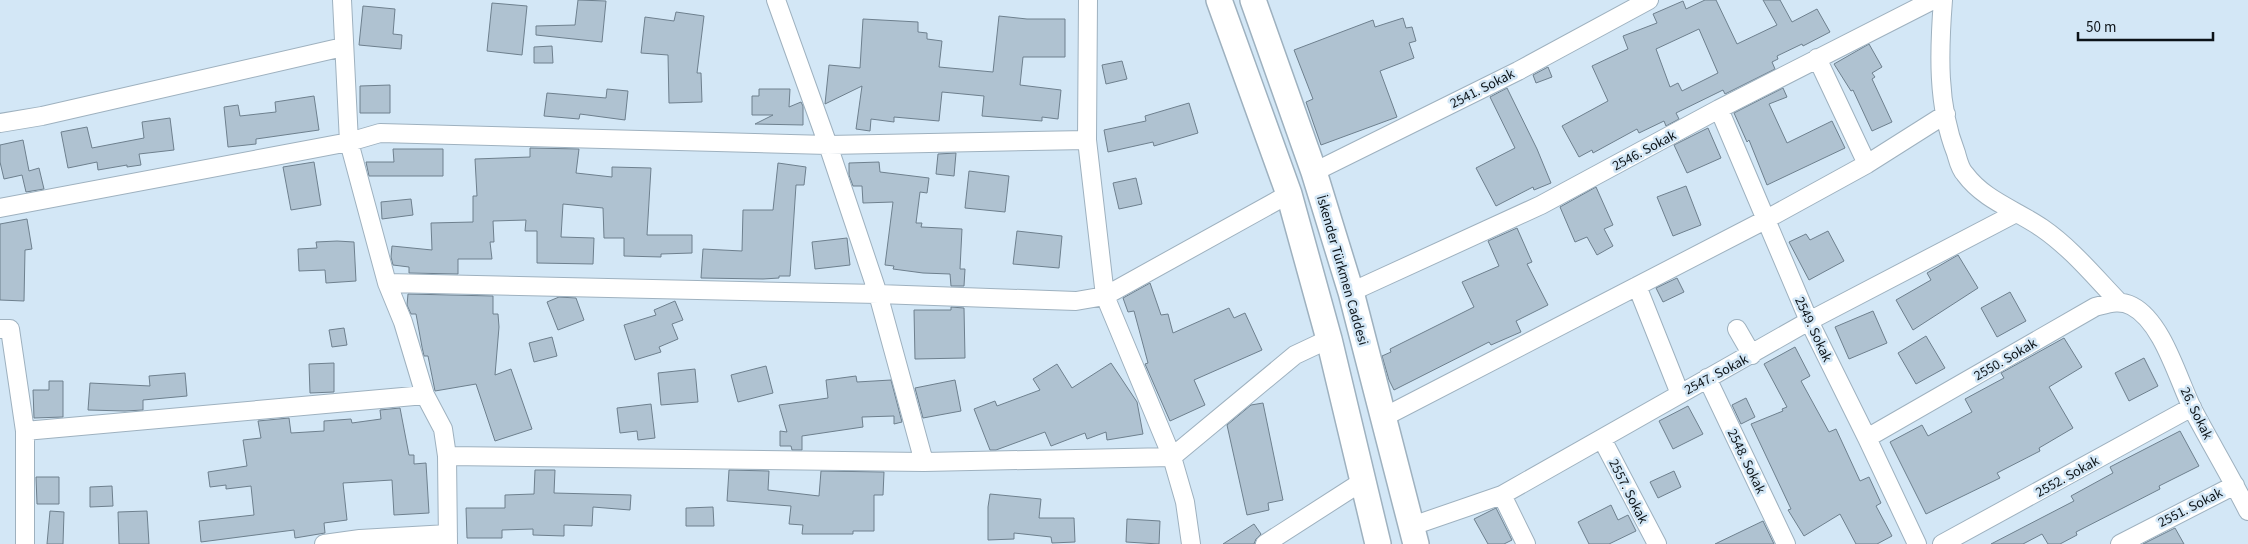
<svg xmlns="http://www.w3.org/2000/svg" width="2248" height="544" font-family="'Source Sans 3',sans-serif">
  <style>
    .building { fill: #afc2d1; stroke: #6e808e; fill-rule: evenodd }
    .lines { fill: none; stroke-linecap: round; stroke-linejoin: round }
    .street-casing { stroke: #9eb1bf; stroke-width: 20 }
    .secondary-casing { stroke: #9eb1bf; stroke-width: 28 }
    .street { stroke: #fff; stroke-width: 18 }
    .secondary { stroke: #fff; stroke-width: 25 }
    .labels { text-anchor: middle; stroke-width: 5; stroke-linejoin: round; paint-order: stroke }
    .street-label { font-size: 14px; fill: #0c1318; stroke: #d3e7f6 }
  </style>
  <rect width="100%" height="100%" fill="#d3e7f6"/>
  <!-- building -->
  <path class="building" d="M578 0 606 1 602 42 536 35V26L575 25Z
    M1705 0H1716L1737 44 1777 25 1763 0H1780L1792 22 1817 9 1830 32 1803 46 1802 44 1777 56 1778 59 1772 62 1775 69 1725 94 1723 90 1676 113 1679 119 1666 126 1664 121 1639 133 1637 129 1593 153 1592 150 1579 157 1562 126 1608 101 1592 66 1628 49 1623 36 1657 23 1653 14 1683 1 1686 9ZM1699 29 1718 73 1682 91 1678 83 1670 87 1656 49Z
    M492 3 527 6 522 55 487 51Z
    M363 6 395 9 393 34 402 35 401 49 359 45Z
    M676 12 704 16 697 73H701L702 102 669 103 668 55 641 53 645 17 674 21Z
    M999 16 1027 19H1065V57H1023L1020 85 1061 90 1058 119 1042 117V121L982 116 984 96 942 92 939 121 894 117V122L871 119 870 131 856 129 862 86 825 104 829 65 860 68 863 19 918 22V32L927 33V39L942 41 939 67 993 72Z
    M1403 18 1406 28 1412 27 1416 41 1409 43 1414 58 1380 71 1397 117 1321 145 1306 102 1313 99 1294 50 1373 20 1375 27Z
    M1869 44 1882 67 1872 73 1875 77 1872 79 1892 122 1872 131 1853 90 1851 91 1834 64Z
    M552 46 553 63H534V47Z
    M1122 61 1127 79 1106 84 1102 65Z
    M1548 67 1552 77 1536 83 1533 75Z
    M390 85V113H360V86Z
    M1507 88 1537 149 1551 183 1534 190 1533 187 1496 206 1476 168 1515 148 1490 97Z
    M1783 88 1787 97 1769 104 1787 143 1832 121 1845 148 1767 185 1749 140 1747 142 1734 113Z
    M607 89 628 91 625 120 580 114 579 119 544 116 547 93 606 98Z
    M759 89H790L789 107 801 102 803 106V125L755 124 773 115H752V96H759Z
    M314 96 319 130 256 139V144L228 147 224 107 238 105 240 116 276 112 275 102Z
    M1189 103 1198 133 1154 146 1153 142 1108 152 1104 130 1146 121 1145 116Z
    M170 118 174 150 139 154 141 165 127 167V165L98 170 97 162 68 168 61 132 87 127 92 148 144 138 142 122Z
    M1708 128 1721 158 1687 173 1674 145Z
    M23 140 29 171 39 168 44 189 26 192 22 175 4 179 0 162V145Z
    M530 148 579 149 576 173 612 177V167L651 168 647 235H692V253L661 254V257L624 256V238H604L603 208 563 204 561 237 594 238 593 264 537 263V231H525L526 220 493 221 494 242H490L492 259H458V274L409 273V267L393 265 391 257 392 246 432 250 431 223 473 222V196H477L475 159 530 157Z
    M393 149H443V176H369L366 162H394Z
    M956 153 954 176 936 174 938 154Z
    M314 162 321 205 291 210 283 167Z
    M879 162 880 172 929 178 927 193 920 192 916 223H922L921 227 962 229 960 269H965L964 286H951L950 274 923 273 893 269 894 266 885 265 893 202 863 203 862 186H853L849 175V163Z
    M778 163 806 167 804 185H796L790 276H779V278L763 279 701 278 703 249 742 251 743 210H773Z
    M969 171 1009 176 1005 212 965 208Z
    M1136 178 1142 204 1119 209 1113 183Z
    M1686 186 1701 225 1673 236 1657 197Z
    M1596 187 1613 225 1604 229 1613 246 1597 255 1587 237 1575 242 1560 207Z
    M411 199 413 215 382 219 381 202Z
    M27 219 32 249 25 250 24 301 0 300V224Z
    M1517 228 1532 262 1527 264 1548 305 1516 321 1521 332 1491 345 1489 342 1394 390 1389 380 1382 356 1391 352 1390 349 1474 307 1462 282 1499 266 1488 241Z
    M1017 231 1062 236 1059 268 1013 264Z
    M1828 231 1844 261 1809 280 1789 242 1806 234 1810 240Z
    M847 238 850 265 815 269 812 242Z
    M337 241 354 242 356 281 326 283 325 270 299 271 298 249 317 248 316 242Z
    M1958 255 1978 288 1913 330 1896 300 1931 280 1927 273Z
    M1677 278 1684 292 1663 302 1656 288Z
    M1150 283 1161 315 1168 314 1173 333 1229 308 1234 318 1245 313 1262 350 1194 380 1205 405 1170 421 1145 364 1148 363 1134 311 1128 312 1123 298Z
    M2010 292 2026 321 1997 337 1981 308Z
    M408 294 493 296V314H498L499 327 495 375 511 369 532 429 495 441 476 384 435 391 428 356H424L422 347 416 314H411L407 305Z
    M559 297 576 298 584 320 558 330 547 302Z
    M675 301 683 320 672 324 678 339 659 347 661 352 635 360 624 325 656 315 654 310Z
    M951 307 964 308 965 358 915 359 914 310H951Z
    M1873 311 1887 343 1849 359 1835 327Z
    M344 328 347 345 332 347 329 330Z
    M1926 336 1945 368 1916 384 1898 353Z
    M552 337 557 356 534 362 529 343Z
    M2064 338 2082 367 2049 387 2073 428 2039 448 2040 451 1997 473 2000 478 1926 514 1890 442 1922 425 1928 436 1972 412 1965 399 2004 378 2001 373Z
    M1795 347 1810 376 1801 381 1829 432 1836 429 1860 481 1869 477 1881 503 1876 506 1892 536 1877 544H1856L1840 514 1804 536 1788 510 1791 509 1751 424 1783 411 1782 409 1787 407 1764 364Z
    M2144 358 2158 386 2129 401 2115 373Z
    M334 363V392L310 393 309 364Z
    M1111 363 1137 402 1143 434 1107 440 1106 432 1087 439 1085 433 1051 446 1045 432 996 450H990L974 409 995 401 997 406 1040 390 1033 379 1057 364 1072 388Z
    M766 366 773 393 738 402 731 375Z
    M695 369 698 402 661 405 658 373Z
    M185 373 187 396 143 400V410L125 411 88 410 90 383 150 386 149 376Z
    M856 376 857 382 891 380 902 422 894 424V416L862 417 863 427 802 436V450H792L791 446H780V431L787 432 779 405 828 398 826 380Z
    M955 380 961 411 923 418 915 388Z
    M49 381H63V417L34 418 33 390H49Z
    M1746 398 1755 417 1741 424 1732 405Z
    M1263 403 1283 500 1268 503 1269 510 1247 515 1227 425 1251 405Z
    M651 404 655 438 638 440 637 431 620 433 617 408Z
    M1688 406 1703 434 1673 449 1659 421Z
    M400 408 409 455H414V464L426 463 429 513 394 515 392 480 343 483 347 520 324 523 325 533 295 538 294 530 201 542 199 521 254 515 251 486 226 489V485L210 487 208 472 247 466 243 440 261 438 258 421 289 418 291 433 324 431V421L351 419 352 423 381 419 380 410Z
    M2180 431 2199 466 2159 486 2160 489 2076 532 2077 535 2060 544H2048L2042 534 2023 544H1991L2074 501 2071 496 2113 473 2110 467Z
    M535 470H555L554 493 631 495 630 510 593 507 592 526 564 525V536L533 535V529L502 530V538H467L466 508H505V495L534 494Z
    M729 470 769 471 768 490 819 496 821 471 884 472 883 495H874V531H853V534H802L803 525 789 524 791 506 727 501Z
    M1674 471 1681 487 1658 498 1650 482Z
    M36 477H59V504H37Z
    M112 486 113 506 90 507V487Z
    M990 494 1041 499 1039 518H1074L1075 542 1052 543 1051 537 1014 533V539L988 540V507Z
    M1611 505 1618 520 1628 515 1636 531 1609 544H1589L1578 522Z
    M713 507 714 526H686V508Z
    M1496 508 1512 540 1504 544H1488L1474 519Z
    M50 511 64 512 63 544H47Z
    M147 511 149 544H119L118 512Z
    M1127 519 1160 521 1159 544 1126 542Z
    M1763 521 1774 544H1715Z
    M1254 524 1261 534 1256 539 1254 544H1223Z
    M2175 528 2184 544H2143Z"/>
  <g class="lines">
    <!-- street casing -->
    <g class="street-casing">
      <path id="street" d="M342 0 349 142 387 283 403 322 425 395 443 429 447 456 448 544
        M1943 0C1939 51 1937 105 1956 153 1958 160 1960 169 1965 174 1984 200 2016 210 2042 228 2071 248 2094 276 2118 301
        M1817 58 1867 164
        M1719 109 1809 321 1867 438 1917 544
        M0 123 42 116 343 47
        M1314 172 1518 71 1649 0
        M0 208 349 142 380 133 828 145 1087 140
        M387 283 878 294 1076 301 1105 296 1087 140 1088 0
        M1637 286 1680 394
        M1351 292 1541 205 1719 109 1933 0
        M0 329H10L25 431V544
        M1737 329 1752 355
        M1707 378 1786 544
        M1384 417 1765 220 1867 164 1946 114
        M25 431 425 395
        M1867 438 2095 307C2107 304 2119 299 2132 306 2163 322 2178 380 2193 410 2211 444 2231 477 2248 511
        M1602 439 1657 544
        M447 456 924 462 878 294 828 145 776 0
        M924 462 1172 457 1295 355 1329 339
        M1502 495 1526 544
        M1412 526 1502 495 1809 321 2016 213
        M324 544 360 539 448 534
        M1191 544 1185 502 1172 457 1105 296 1289 194
        M1265 544 1363 481
        M1942 544 2192 407
        M2120 544 2235 485"/>
    </g>
    <!-- secondary casing -->
    <g class="secondary-casing">
      <path id="secondary" d="M1219 0 1289 194 1329 339 1378 544
        M1253 0 1314 172 1351 292 1416 544"/>
    </g>
    <!-- street -->
    <use href="#street" class="street"/>
    <!-- secondary -->
    <use href="#secondary" class="secondary"/>
  </g>
  <g class="labels">
    <!-- street labels -->
    <g class="street-label">
      <text transform="translate(1482 88) rotate(-27)" y="5">2541. Sokak</text>
      <text transform="translate(1644 150) rotate(-28)" y="5">2546. Sokak</text>
      <text transform="translate(1343 270) rotate(74)" y="5">İskender Türkmen Caddesi</text>
      <text transform="translate(1814 329) rotate(65)" y="5">2549. Sokak</text>
      <text transform="translate(2005 359) rotate(-30)" y="5">2550. Sokak</text>
      <text transform="translate(1716 374) rotate(-28)" y="5">2547. Sokak</text>
      <text transform="translate(2197 413) rotate(64)" y="5">26. Sokak</text>
      <text transform="translate(1747 461) rotate(64)" y="5">2548. Sokak</text>
      <text transform="translate(2067 476) rotate(-29)" y="5">2552. Sokak</text>
      <text transform="translate(1629 491) rotate(63)" y="5">2557. Sokak</text>
      <text transform="translate(2190 507) rotate(-27)" y="5">2551. Sokak</text>
    </g>
  </g>
  <!-- scale -->
  <path d="M2078 32v8h135v-8" fill="none" stroke="#0c1318" stroke-width="2.5"/>
  <text x="2086" y="32" font-size="15" fill="#0c1318" stroke="#d3e7f6" stroke-width="4" paint-order="stroke">50 m</text>
</svg>
